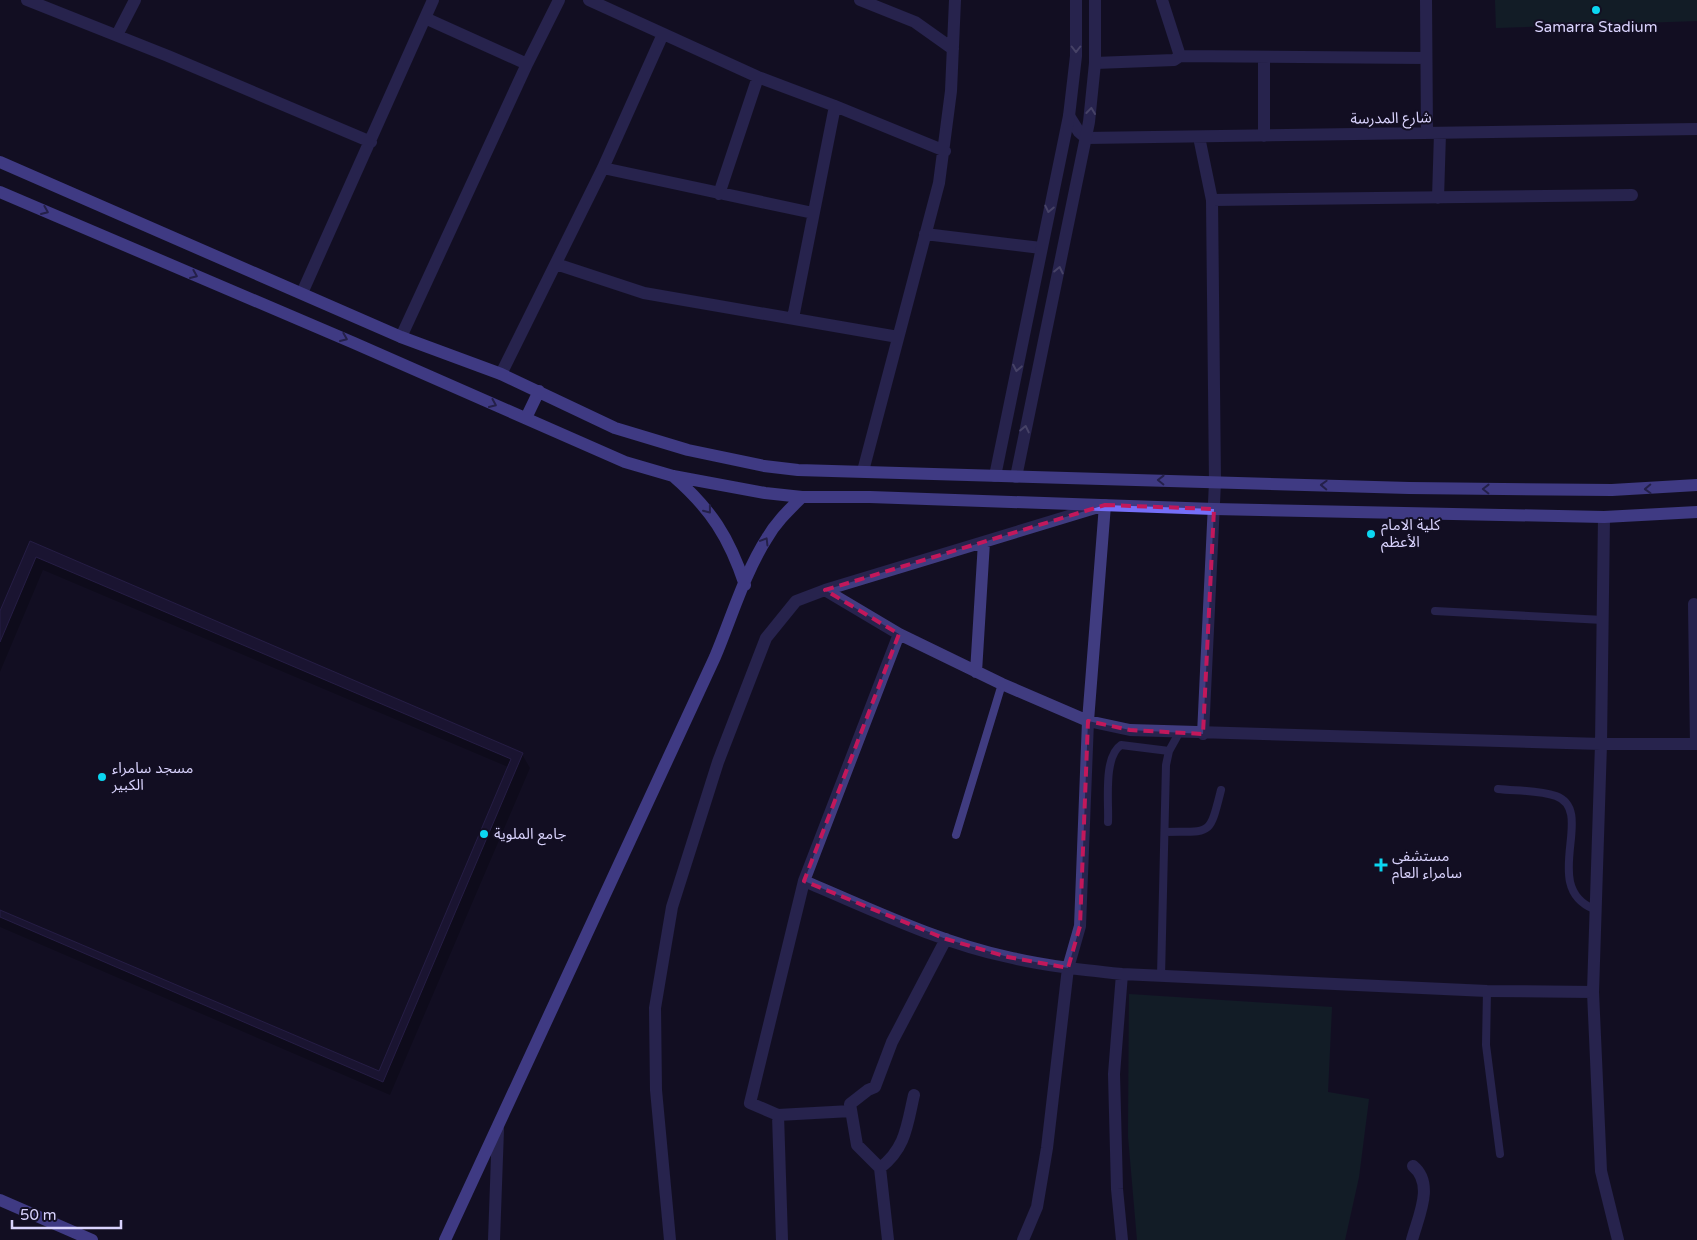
<svg xmlns="http://www.w3.org/2000/svg" width="1697" height="1240" font-family="'Varela Round','Noto Sans Arabic',sans-serif">
  <style>
    .green { fill: #122d2c }
    .shadow { fill: #0007 }
    .building { fill: #251c43; stroke: #3d2f6e }
    .lines { fill: none; stroke-linecap: round; stroke-linejoin: round }
    .service { stroke: #403c80; stroke-width: 8 }
    .minor { stroke: #403c80; stroke-width: 12 }
    .tertiary { stroke: #403c80; stroke-width: 12 }
    .secondary { stroke: #756ff8; stroke-width: 12 }
    .oneway { stroke: #8580b8 }
    .oneway2 { stroke: #3a3578 }
    .marked { fill: none; stroke: #c2185b; stroke-width: 4; stroke-dasharray: 10 6; stroke-linejoin: round }
    .poi-dot { fill: #0bd6f1; stroke: #130f23; stroke-width: 2 }
    .labels { text-anchor: middle; stroke-width: 4; stroke-linejoin: round; paint-order: stroke }
    .poi-label { font-size: 15px; fill: #d9d3fd; stroke: #130f23; text-anchor: start }
    .street-label { font-size: 15px; fill: #d9d3fd; stroke: #130f23 }
  </style>
  <rect width="100%" height="100%" fill="#130f23"/>
  <!-- green -->
  <path class="green" d="M1495 0H1697V21L1496 28Z
    M1129 994 1332 1007 1328 1092 1369 1099 1359 1177 1345 1240H1137L1128 1136Z"/>
  <!-- shadow -->
  <path class="shadow" d="M31 543 522 754 530 768 390 1095 0 927V911L380 1072 508 767 43 570 0 672V614Z"/>
  <!-- building -->
  <path class="building" d="M30 541 523 753 383 1082 0 917V910L379 1071 511 759 36 557 0 642V611Z"/>
  <g class="lines">
    <!-- service -->
    <path class="service" d="M1435 611 1603 620
      M1498 789C1516 791 1538 790 1556 796 1597 811 1539 887 1594 909
      M1108 822C1109 802 1103 757 1121 745L1169 751
      M1165 832C1212 831 1209 837 1221 790
      M956 835 1002 684
      M1161 976 1166 765 1169 751 1179 733
      M1487 991 1486 1045 1500 1154"/>
    <!-- minor -->
    <path class="minor" d="M27 0 168 56 371 142
      M589 0 758 77 835 106 945 151
      M860 0 915 22 953 49
      M1426 0 1427 133
      M425 18 527 64
      M117 35 135 0
      M1180 56 1426 58
      M1264 57V136
      M1095 63 1174 60 1180 56 1162 0
      M1069 116 1079 132 1086 138 1697 129
      M1199 137 1212 200 1215 482 1203 734
      M603 168 813 213
      M719 194 758 77
      M1438 198 1440 133
      M1212 200 1632 195
      M925 234 1041 248
      M556 264 644 293 898 337
      M302 293 433 0
      M793 318 835 106
      M401 337 527 64 559 0
      M501 374 603 168 663 34
      M863 471 939 183 951 91 955 0
      M1604 517 1601 744 1593 992 1601 1171 1618 1240
      M1694 604 1696 744
      M899 634 1002 684 1088 721 1130 730 1601 744H1697
      M976 672 984 542
      M804 881C871 909 938 942 1008 957 1046 966 1084 970 1122 974L1487 991 1593 992
      M778 1115 851 1111
      M880 1168C906 1148 907 1125 914 1095
      M494 1240 498 1129
      M670 1240 656 1090 655 1008 672 907 718 762 766 638 796 601 825 590 1105 505 1088 721 1080 926 1068 968 1047 1148 1037 1207 1023 1240
      M782 1240 778 1115 750 1103 804 881 899 634 825 590
      M888 1240 880 1168 857 1145 850 1104 868 1090 875 1087 892 1042 946 939
      M1122 1240 1117 1189 1114 1074 1122 974
      M1412 1240C1418 1217 1435 1184 1413 1166"/>
    <!-- tertiary -->
    <path class="tertiary" d="M995 476 1069 116 1076 56V0
      M1016 477 1089 122 1095 63V0"/>
    <!-- secondary -->
    <path class="secondary" d="M0 162 401 337 501 374 615 428 688 450 764 466 798 470 1409 488 1612 490 1697 485
      M0 192 354 343 625 462 673 476 765 493 802 497H870L1214 509 1604 517 1697 512
      M526 418 539 391
      M673 476C711 509 729 537 745 585
      M0 1200 92 1240
      M445 1240 715 657C731 619 745 572 767 538 776 522 789 510 802 497"/>
  </g>
  <!-- one-way arrows -->
  <defs><path id="oneway-chevron" d="M-2-3.5L2.5 0L-2 3.5" fill="none" stroke-width="1.6" stroke-linecap="round" stroke-linejoin="round" transform="scale(1.25)"/></defs>
  <g class="oneway">
    <use href="#oneway-chevron" transform="translate(1076 49) rotate(90)"/>
    <use href="#oneway-chevron" transform="translate(1091 111) rotate(-83)"/>
    <use href="#oneway-chevron" transform="translate(1049 209) rotate(102)"/>
    <use href="#oneway-chevron" transform="translate(1059 270) rotate(-78)"/>
    <use href="#oneway-chevron" transform="translate(1017 368) rotate(101)"/>
    <use href="#oneway-chevron" transform="translate(1025 429) rotate(-78)"/>
  </g>
  <g class="oneway2">
    <use href="#oneway-chevron" transform="translate(45 211) rotate(23)"/>
    <use href="#oneway-chevron" transform="translate(194 275) rotate(23)"/>
    <use href="#oneway-chevron" transform="translate(344 338) rotate(23)"/>
    <use href="#oneway-chevron" transform="translate(493 404) rotate(24)"/>
    <use href="#oneway-chevron" transform="translate(1161 480) rotate(-179)"/>
    <use href="#oneway-chevron" transform="translate(1324 485) rotate(-178)"/>
    <use href="#oneway-chevron" transform="translate(1486 489) rotate(-179)"/>
    <use href="#oneway-chevron" transform="translate(1648 489) rotate(178)"/>
    <use href="#oneway-chevron" transform="translate(708 510) rotate(52)"/>
    <use href="#oneway-chevron" transform="translate(765 541) rotate(-59)"/>
  </g>
  <!-- marked area -->
  <path d="M0 0H1697V1240H0ZM1105 505 1214 509 1203 734 1130 730 1088 721 1080 926 1068 968 1008 957 946 939 804 881 899 634 825 590Z" fill="#130f23" fill-opacity=".55" fill-rule="evenodd"/>
  <path class="marked" d="M1105 505 1214 509 1203 734 1130 730 1088 721 1080 926 1068 968 1008 957 946 939 804 881 899 634 825 590Z"/>
  <!-- markers -->
  <g class="poi-dot">
    <circle cx="1596" cy="10" r="5"/>
    <circle cx="1371" cy="534" r="5"/>
    <circle cx="102" cy="777" r="5"/>
    <circle cx="484" cy="834" r="5"/>
    <path d="M1378.5 857.5h5v5h5v5h-5v5h-5v-5h-5v-5h5z"/>
  </g>
  <g class="labels">
    <!-- poi labels -->
    <g class="poi-label">
      <text x="1596" y="32" text-anchor="middle">Samarra Stadium</text>
      <text x="1381" y="530">كلية الامام<tspan x="1381" dy="17">الأعظم</tspan></text>
      <text x="112" y="773">مسجد سامراء<tspan x="112" dy="17">الكبير</tspan></text>
      <text x="494" y="839">جامع الملوية</text>
      <text x="1392" y="861">مستشفى<tspan x="1392" dy="17">سامراء العام</tspan></text>
    </g>
    <!-- street labels -->
    <g class="street-label">
      <text transform="translate(1391 118) rotate(-1)" y="5">شارع المدرسة</text>
    </g>
  </g>
  <!-- scale -->
  <path d="M12 1220v8h109v-8" fill="none" stroke="#d9d3fd" stroke-width="2.5"/>
  <text x="20" y="1220" font-size="15" fill="#d9d3fd" stroke="#130f23" stroke-width="4" paint-order="stroke">50 m</text>
</svg>
